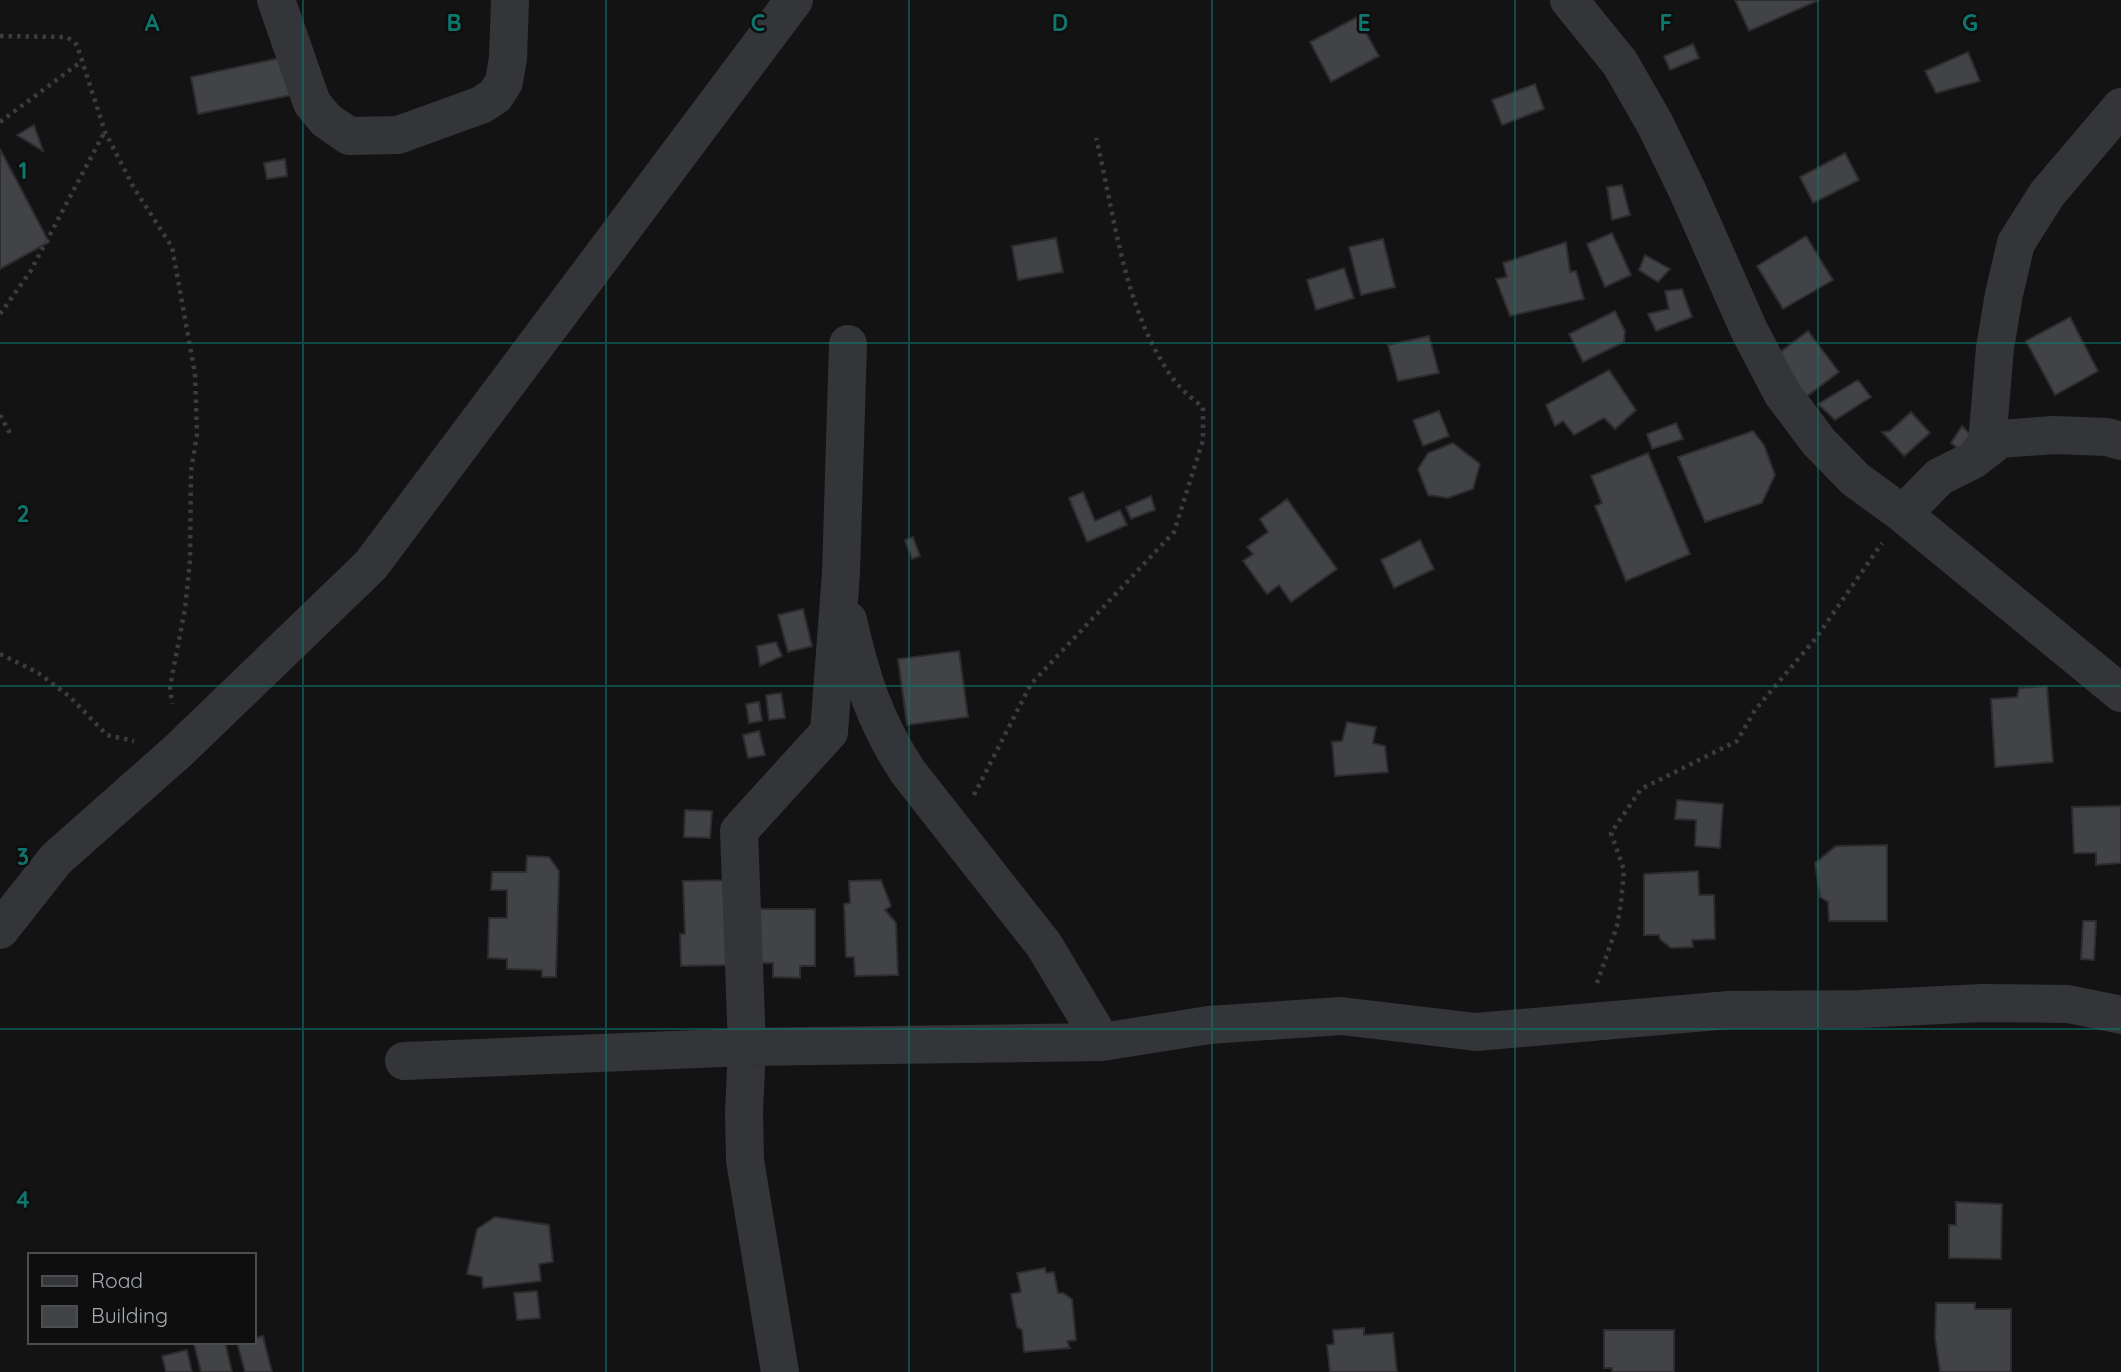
<svg xmlns="http://www.w3.org/2000/svg" width="2121" height="1372" font-family="Quicksand,sans-serif">
  <style>
    .building { fill: #424347; stroke: #2d2d30; stroke-width: 2 }
    .lines { fill: none; stroke-linecap: round; stroke-linejoin: round }
    .path { stroke: #3a3c40; stroke-width: 4.5; stroke-dasharray: 3.5 5; stroke-linecap: butt }
    .minor { stroke: #343539; stroke-width: 38 }
    .grid { fill: none; stroke: #0f766e; stroke-width: 2; stroke-opacity: 0.55 }
    .grid-label { font-size: 23px; text-anchor: middle; font-weight: bold; fill: #0f766e; stroke: #0e0e0f; stroke-width: 5; stroke-linejoin: round; paint-order: stroke }
  </style>
  <rect width="100%" height="100%" fill="#131314"/>
  <!-- building -->
  <path class="building" d="M1735 0H1819L1749 31Z
    M1357 17 1379 56 1331 82 1310 42Z
    M1693 44 1699 58 1670 70 1664 56Z
    M1968 52 1980 81 1936 93 1925 71Z
    M289 56 297 94 198 114 191 77Z
    M1535 84 1544 109 1502 125 1492 100Z
    M34 125 43 151 17 135Z
    M0 149 49 242 0 269Z
    M1845 153 1859 180 1813 203 1800 177Z
    M285 159 287 176 267 179 264 163Z
    M1622 185 1630 215 1612 220 1607 187Z
    M1612 233 1631 275 1605 287 1587 244Z
    M1806 236 1833 280 1783 309 1757 266Z
    M1056 238 1063 272 1018 280 1012 246Z
    M1383 239 1395 287 1361 295 1349 247Z
    M1566 242 1570 272 1576 271 1584 299 1510 316 1496 279 1507 277 1503 263Z
    M1645 255 1670 269 1658 282 1639 270Z
    M1344 268 1354 298 1316 310 1307 280Z
    M1682 289 1692 317 1656 331 1648 314 1669 309 1665 291Z
    M1615 311 1625 331 1624 342 1583 362 1569 334Z
    M2070 317 2098 371 2055 395 2026 341Z
    M1808 331 1839 372 1806 397 1775 356Z
    M1429 336 1439 373 1398 381 1388 345Z
    M1609 370 1636 410 1615 429 1604 418 1574 435 1563 421 1555 426 1546 405Z
    M1858 380 1871 397 1835 420 1818 404Z
    M1439 411 1449 436 1423 446 1413 420Z
    M1911 412 1930 433 1904 456 1882 432 1890 431Z
    M1676 423 1683 439 1652 449 1647 434Z
    M1962 426 1979 443 1967 456 1951 443Z
    M1753 431 1764 445 1775 475 1762 503 1705 522 1678 457Z
    M1453 443 1480 464 1473 489 1448 498 1428 495 1418 469 1428 453Z
    M1648 453 1690 554 1626 581 1595 506 1602 503 1591 476Z
    M1083 492 1095 521 1120 510 1127 525 1087 542 1069 498Z
    M1151 496 1155 510 1131 519 1126 507Z
    M1287 499 1337 569 1291 602 1279 585 1267 594 1243 561 1253 554 1247 547 1268 532 1260 519Z
    M913 537 920 556 912 559 905 540Z
    M1420 540 1434 569 1394 588 1381 560Z
    M803 609 812 646 788 652 778 615Z
    M776 642 782 656 760 666 757 646Z
    M959 651 968 717 907 725 898 659Z
    M2047 686 2053 762 1995 767 1991 699 2017 697 2019 688Z
    M781 693 785 718 769 720 766 695Z
    M759 702 762 721 749 723 746 704Z
    M1347 722 1376 727 1373 743 1385 746 1388 772 1335 776 1332 742 1342 741Z
    M759 731 765 755 748 758 743 735Z
    M1677 800 1723 804 1720 848 1695 846 1696 820 1675 819Z
    M2121 806V863L2096 865V853H2074L2072 807Z
    M685 810 712 811 710 838 684 837Z
    M1887 845V921H1829L1828 902 1820 897 1815 863 1836 846Z
    M527 856 549 857 559 871 556 977H542V970L507 969V959L488 958 489 918H507V890H491L492 872H526Z
    M1698 871 1699 895H1714L1715 939 1692 940 1693 947 1671 948 1660 939 1659 935H1644V874Z
    M733 880 735 965 681 966 680 934H685L683 881Z
    M881 880 891 906 885 910 896 923 898 975 855 976 854 957H846L844 904 850 903 849 881Z
    M758 909H815V966H800V978L773 977V963H758Z
    M2083 921H2096L2094 960 2081 959Z
    M1956 1202 2002 1204 2001 1259 1949 1258V1225H1956Z
    M495 1217 549 1225 553 1262 539 1264 541 1281 483 1288 482 1277 467 1274 477 1229Z
    M1045 1268 1046 1273 1054 1272 1058 1293H1063L1072 1299 1076 1340 1067 1341 1070 1348 1024 1352 1022 1330 1017 1327 1011 1294 1021 1292 1017 1273Z
    M537 1291 540 1318 517 1320 514 1293Z
    M1936 1303H1975V1309H2011V1372H1940L1935 1338Z
    M1364 1328V1335L1393 1333 1397 1372H1330L1327 1345 1334 1344 1333 1330Z
    M1604 1330H1674V1372H1612V1368H1604Z
    M263 1336 272 1372H245L237 1342H254V1338Z
    M204 1342H225L232 1372H201L194 1344Z
    M187 1350 192 1372H166L162 1356Z"/>
  <g class="lines">
    <!-- path -->
    <path class="path" d="M0 36 67 37 77 45 105 132 134 188 172 247 195 374 197 434 191 471 190 561 185 609 170 687 172 704
      M0 122 82 61
      M0 314 30 272 104 133
      M0 415 12 437
      M0 654 37 672 69 696 107 735 134 741
      M974 795 1031 684 1174 532 1203 440V407C1190 397 1178 387 1169 373 1123 304 1115 217 1096 138
      M1597 983 1617 926 1621 903 1624 870 1611 833 1641 789 1737 741 1755 710 1816 638 1882 543"/>
    <!-- minor -->
    <path class="minor" d="M276 0 312 103 326 120 349 136 398 135 481 105 495 96 504 82 508 58 510 0
      M1569 0 1620 63 1655 124 1688 192 1749 330 1782 393 1818 441 1855 479 1903 514 2121 693
      M1973 460 1987 443 1995 348 2004 294 2016 243 2047 194 2121 107
      M1903 514 1939 477 1973 460 2000 439 2054 435 2107 437 2121 441
      M848 620C861 678 875 722 908 772L1044 945 1102 1042
      M0 930 56 859 178 751 371 565 794 0
      M404 1061 747 1047 1102 1042 1209 1025 1341 1016 1476 1032 1729 1010 1860 1009 1983 1003 2068 1004 2121 1015
      M780 1372 745 1160 744 1112 747 1047 739 831 829 732 841 573 848 344"/>
  </g>
  <!-- grid -->
  <path class="grid" d="M303 0V1372M606 0V1372M909 0V1372M1212 0V1372M1515 0V1372M1818 0V1372M0 343H2121M0 686H2121M0 1029H2121"/>
  <g class="grid-label">
    <text x="152" y="31">A</text>
    <text x="454" y="31">B</text>
    <text x="758" y="31">C</text>
    <text x="1060" y="31">D</text>
    <text x="1364" y="31">E</text>
    <text x="1666" y="31">F</text>
    <text x="1970" y="31">G</text>
    <text x="23" y="179">1</text>
    <text x="23" y="522">2</text>
    <text x="23" y="865">3</text>
    <text x="23" y="1208">4</text>
  </g>
  <!-- legend -->
  <rect x="28" y="1253" width="228" height="91" fill="#0e0e0f" stroke="#4b4d51" stroke-width="2"/>
  <rect x="42" y="1276" width="35" height="10" fill="#343539" stroke="#4b4d51" stroke-width="2"/>
  <text x="91" y="1288" font-size="21" fill="#a6abb3">Road</text>
  <rect x="42" y="1306" width="35" height="21" fill="#424347" stroke="#4b4d51" stroke-width="2"/>
  <text x="91" y="1323" font-size="21" fill="#a6abb3">Building</text>
</svg>
